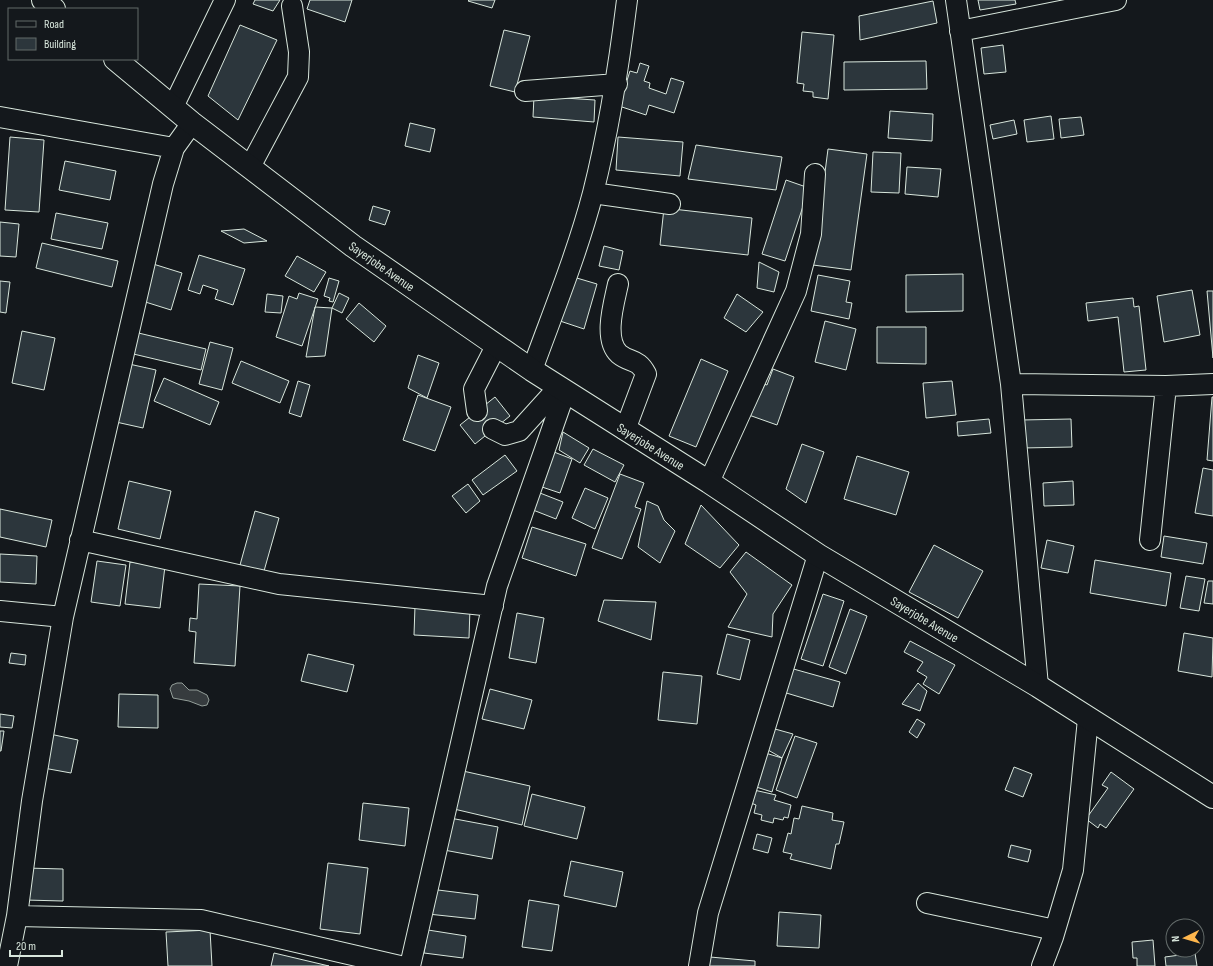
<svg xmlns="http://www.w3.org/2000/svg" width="1213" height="966" font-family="'Sofia Sans Condensed',sans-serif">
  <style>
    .water { fill: #363b3e; stroke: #939e99 }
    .building { fill: #2c363c; stroke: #d8e6dc }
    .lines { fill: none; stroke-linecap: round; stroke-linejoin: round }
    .minor-casing { stroke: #d8e6dc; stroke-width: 22 }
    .major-casing { stroke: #d8e6dc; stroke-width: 24 }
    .minor { stroke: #14181c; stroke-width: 20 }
    .major { stroke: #14181c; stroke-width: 22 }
    .labels { text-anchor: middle; stroke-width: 3; stroke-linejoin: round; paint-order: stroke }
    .street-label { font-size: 13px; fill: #d8e6dc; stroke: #14181c }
  </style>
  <rect width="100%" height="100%" fill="#14181c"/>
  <!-- water -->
  <path class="water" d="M177 683H182L189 690H197L207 695 209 700 207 705 202 706 189 701 173 698 170 689 172 685Z"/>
  <!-- building -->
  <path class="building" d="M255 0H280L273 11 253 4Z
    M310 0H352L345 22 307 9Z
    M469 0H495L492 8 468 1Z
    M978 0H1015L1016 4 980 10Z
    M933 1 937 23 860 40 859 16Z
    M240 25 277 40 238 120 208 96Z
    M504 30 530 36 515 92 490 86Z
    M802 32 834 35 828 99 813 97V92L803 91 804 84 797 83Z
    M1003 45 1006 72 984 74 981 48Z
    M926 61 927 89 844 90V62Z
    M640 63 649 66 644 81 650 83 649 88 666 94 671 78 684 82 674 113 649 105 646 115 619 106 630 71 637 73Z
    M534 96 595 100 594 122 533 117Z
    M890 111 933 114 932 141 888 138Z
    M1051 116 1054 139 1027 142 1024 120Z
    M1081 117 1084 135 1061 138 1059 119Z
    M1014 120 1017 134 993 139 990 125Z
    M410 123 435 129 430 152 405 146Z
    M10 137 44 140 39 212 5 210Z
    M618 137 683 142 680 176 616 170Z
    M696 145 782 157 776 190 688 179Z
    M828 149 867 154 851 270 813 265Z
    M873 152 901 153 899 193 871 192Z
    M65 161 116 171 110 200 59 190Z
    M907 167 941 169 938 197 905 194Z
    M786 180 809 188 785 261 762 254Z
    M373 206 390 211 385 225 369 220Z
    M664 208 752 218 748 255 660 245Z
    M56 213 108 223 102 249 51 239Z
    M0 222 19 224 16 257 0 256Z
    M244 229 267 241 244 243 221 231Z
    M42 243 118 261 112 287 36 268Z
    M604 246 623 251 619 270 599 266Z
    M199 255 245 269 233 305 215 299 218 290 203 285 200 294 188 290Z
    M297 256 326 272 314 292 285 276Z
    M759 262 779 272 774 292 757 288Z
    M150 263 182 273 171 310 139 300Z
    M963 274V311L906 312V275Z
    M818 275 850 281 846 302 852 303 849 319 811 311Z
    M570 276 597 284 584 329 557 320Z
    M329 278 339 281 333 302 329 301 330 298 324 296Z
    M0 281 10 282 6 313 0 312Z
    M1192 290 1200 335 1164 342 1157 296Z
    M1207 291H1213V358Z
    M299 293 318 299 302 346 276 337 289 296 297 299Z
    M339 293 349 298 342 313 332 308Z
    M267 294 283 296 281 313 265 312Z
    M737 294 763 312 746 332 724 318Z
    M1133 298 1134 307 1139 306 1146 370 1124 372 1118 317 1088 321 1086 303Z
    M359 303 386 326 374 342 346 319Z
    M315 307 332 308 325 356 306 357Z
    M825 321 856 329 846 370 815 362Z
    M877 327H926V364L877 363Z
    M22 331 55 338 44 390 12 383Z
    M130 331 206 349 201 370 125 352Z
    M210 342 233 348 222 390 199 384Z
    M418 355 439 363 427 398 408 388Z
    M701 359 728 371 696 447 669 436Z
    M241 361 289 381 280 403 232 383Z
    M129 364 156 370 143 428 116 422Z
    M773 369 794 377 777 425 746 414 757 382 767 385Z
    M164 378 219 402 210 425 154 401Z
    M298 381 310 385 301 417 289 413Z
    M952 381 956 415 926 418 923 383Z
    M418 395 451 407 435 451 403 440Z
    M495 397 510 416 475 444 460 425Z
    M1212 397H1213V461L1207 460Z
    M989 419 991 433 958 436 957 422Z
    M1071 419 1072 447 1022 448 1021 420Z
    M563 432 589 448 580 463 559 450Z
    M802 444 824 452 806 503 786 489Z
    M593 449 624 465 615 482 584 465Z
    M554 452 572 459 560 493 542 487Z
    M505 455 517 471 483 495 472 480Z
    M857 456 909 472 896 515 844 499Z
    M1203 468 1213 470V516L1195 513Z
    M620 474 644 483 635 507 641 509 622 559 592 548Z
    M129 481 171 491 160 539 118 529Z
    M1073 481 1074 505 1044 506 1043 483Z
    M468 484 480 501 466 513 452 496Z
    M585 488 608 498 595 529 572 518Z
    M540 493 563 502 556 519 533 510Z
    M647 501 658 506 664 520 675 531 660 563 638 547Z
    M701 505 739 545 720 568 685 544Z
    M0 509 52 520 46 547 0 537Z
    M255 511 279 518 264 571 240 565Z
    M532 527 586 544 576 576 522 558Z
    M1164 536 1207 543 1203 564 1161 557Z
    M1047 540 1074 546 1068 573 1041 568Z
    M934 545 983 571 958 618 909 592Z
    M746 552 792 585 773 614 772 637 728 627 747 594 730 572Z
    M0 554 37 556 36 584 0 582Z
    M1095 560 1171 573 1166 606 1090 593Z
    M97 561 126 565 120 606 91 602Z
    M130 562 165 566 160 608 125 604Z
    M1186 576 1205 579 1199 611 1180 608Z
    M1208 581H1213V604L1204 603Z
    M199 584 240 586 235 666 194 663 196 632 189 631 190 618 197 619Z
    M823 594 844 601 823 666 801 659Z
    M604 600 656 602 651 640 598 621Z
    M415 606 470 608 469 638 414 635Z
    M850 609 867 616 846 674 829 667Z
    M517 613 544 618 536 663 509 658Z
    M1184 633 1213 638 1212 677 1178 671Z
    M727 634 750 640 740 680 717 674Z
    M910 641 955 665 939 694 923 684 927 677 917 671 923 662 904 652Z
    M11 653 26 655 25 665 9 663Z
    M308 654 354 665 347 692 301 681Z
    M790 668 840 682 833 707 783 692Z
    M663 672 702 676 697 724 658 720Z
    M918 683 927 691 920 711 902 704Z
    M490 689 532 700 524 729 482 719Z
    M119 694 158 695V728L118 727Z
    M0 714 14 716 12 728 0 727Z
    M917 719 925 724 917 738 909 732Z
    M775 729 793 734 782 758 768 750Z
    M0 731H4L1 751H0Z
    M45 733 78 740 71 773 38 767Z
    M795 736 817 743 797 798 776 790Z
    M762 752 782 758 772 792 753 786Z
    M1014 767 1032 774 1023 797 1005 790Z
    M463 771 530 786 522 825 454 809Z
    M1111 772 1134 789 1106 828 1100 824 1098 828 1086 819 1108 788 1102 785Z
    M754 790 776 795 774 800 791 805 788 818 784 817 783 820 774 818 773 823 761 820 762 815 754 813 756 805 751 803Z
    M532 794 585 807 577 839 524 826Z
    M363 803 409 808 405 846 359 840Z
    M802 806 833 813 832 820 844 822 839 844H836L831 869 790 859 792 854 783 852 788 833 791 834 794 818 799 819Z
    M450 818 498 827 492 859 444 850Z
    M757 834 772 838 768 853 753 849Z
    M1011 845 1031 850 1028 862 1008 857Z
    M571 861 623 872 616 907 564 896Z
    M328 863 368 868 360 934 320 929Z
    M26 868 63 869V901L25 900Z
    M430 889 478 895 475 919 428 914Z
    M529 900 559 905 552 951 522 947Z
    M779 912 821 915 819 948 777 946Z
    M210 930 212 966H168L166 932Z
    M428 930 466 936 463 958 424 953Z
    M1153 940 1155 966H1137V958H1133L1132 942Z
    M274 953 329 966H271Z
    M1195 953 1197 966H1166L1165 957Z
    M710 957 755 961V966H709Z"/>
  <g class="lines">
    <!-- minor casing -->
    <g class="minor-casing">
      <path id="minor" d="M956 0 1011 384 1038 686
        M960 31 1116 0
        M525 91 617 84
        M173 107 225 0
        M0 117 174 148
        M250 167 298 77 299 52 292 6
        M593 193 670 204
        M618 284C614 303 603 339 619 354 630 363 638 358 646 374L625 430
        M532 370C553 312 577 254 593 193 609 130 619 65 627 0
        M1011 384 1166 386 1213 384
        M477 411 474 389 496 346
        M493 429 505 435 519 431 558 388
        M709 482 796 291 811 234 815 174
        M80 540 279 584 493 606
        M1150 540 1166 386
        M0 611 63 617
        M927 903 1055 930
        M17 916 201 920 400 966
        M7 966 17 916 32 801 63 617 163 184 174 148 192 123
        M410 966 497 586 565 392
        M699 966 708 913 818 555
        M1042 966 1053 937 1073 870 1088 719"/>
    </g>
    <!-- major casing -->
    <g class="major-casing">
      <path id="major" d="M43 0 54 9
        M115 59 192 123 353 246 532 370 709 482 818 555 1038 686 1213 797"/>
    </g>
    <!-- minor -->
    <use href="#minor" class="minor"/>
    <!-- major -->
    <use href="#major" class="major"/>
  </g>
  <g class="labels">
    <!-- street labels -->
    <g class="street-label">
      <text transform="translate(382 266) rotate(35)" y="5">Sayerjobe Avenue</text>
      <text transform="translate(651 446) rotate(32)" y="5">Sayerjobe Avenue</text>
      <text transform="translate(925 619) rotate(31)" y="5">Sayerjobe Avenue</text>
    </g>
  </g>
  <!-- legend -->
  <rect x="8" y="8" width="130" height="52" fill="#14181c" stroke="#626a69"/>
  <rect x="16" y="21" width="20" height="6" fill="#14181c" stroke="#626a69"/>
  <text x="44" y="28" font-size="12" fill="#d8e6dc">Road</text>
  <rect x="16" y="38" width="20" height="12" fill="#2c363c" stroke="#626a69"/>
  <text x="44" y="48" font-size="12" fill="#d8e6dc">Building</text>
  <!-- north arrow -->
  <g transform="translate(1185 938) rotate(265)"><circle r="19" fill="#14181c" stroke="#626a69"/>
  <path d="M0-3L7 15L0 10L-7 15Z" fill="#ffb74d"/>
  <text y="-6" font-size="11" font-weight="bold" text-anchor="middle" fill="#d8e6dc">N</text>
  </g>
  <!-- scale -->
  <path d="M10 950v6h52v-6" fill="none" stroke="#d8e6dc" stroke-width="2"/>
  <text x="16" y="950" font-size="12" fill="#d8e6dc" stroke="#14181c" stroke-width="3" paint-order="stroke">20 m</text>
</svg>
